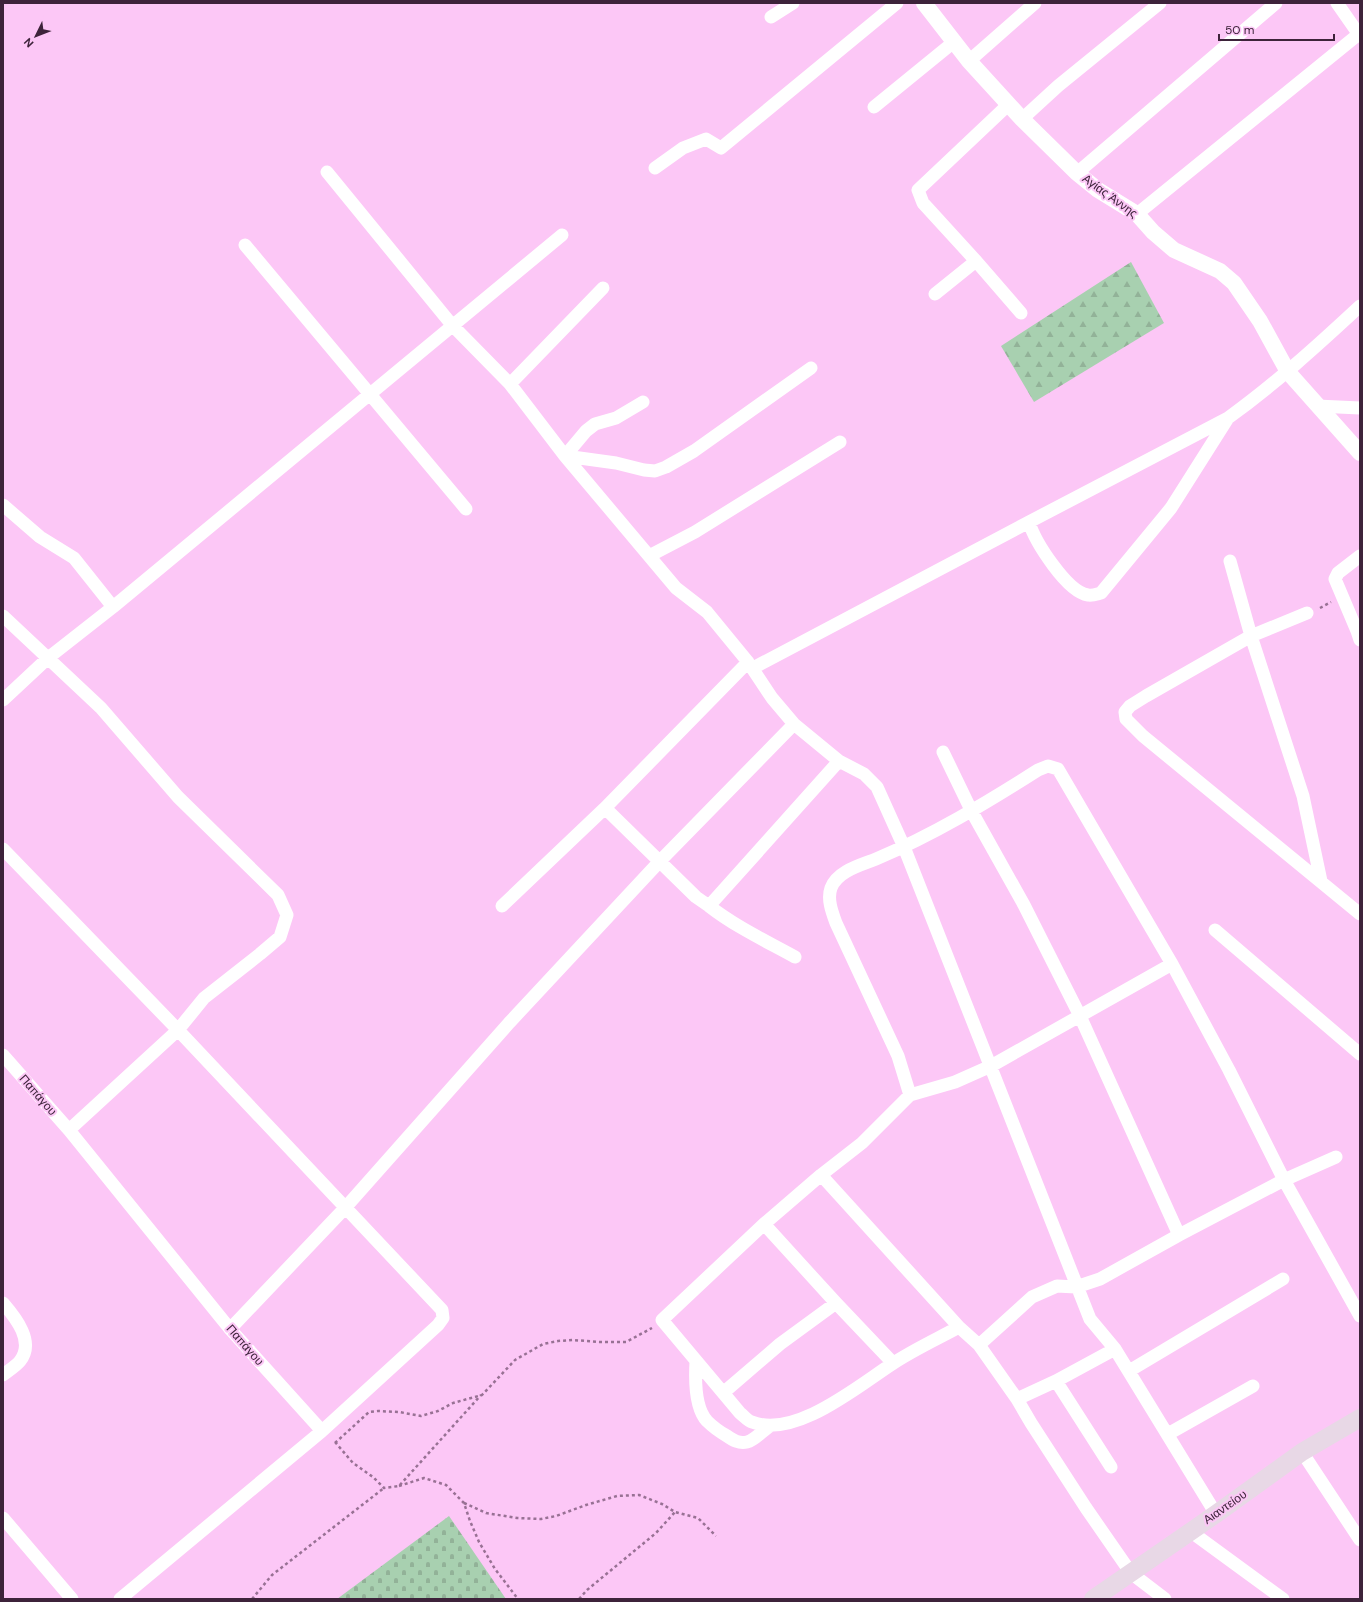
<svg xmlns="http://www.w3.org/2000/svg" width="1363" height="1602" font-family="'DM Sans',sans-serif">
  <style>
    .forest { fill: url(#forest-firs) }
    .cemetery { fill: url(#cemetery-stones) }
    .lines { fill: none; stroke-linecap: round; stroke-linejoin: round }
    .path { stroke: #987194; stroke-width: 2.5; stroke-dasharray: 3 3; stroke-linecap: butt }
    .minor { stroke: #fff; stroke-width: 13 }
    .tertiary { stroke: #fff; stroke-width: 16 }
    .secondary { stroke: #e8d8e6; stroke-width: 18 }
    .labels { text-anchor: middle; stroke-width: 4; stroke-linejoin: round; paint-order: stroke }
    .street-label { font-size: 12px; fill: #3d233a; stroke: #fcc7f6 }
  </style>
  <defs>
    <pattern id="forest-firs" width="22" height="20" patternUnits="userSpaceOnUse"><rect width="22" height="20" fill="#a8d0b0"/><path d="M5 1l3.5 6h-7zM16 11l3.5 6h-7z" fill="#92b298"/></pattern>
    <pattern id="cemetery-stones" width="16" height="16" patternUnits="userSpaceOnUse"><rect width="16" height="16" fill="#a8d0b0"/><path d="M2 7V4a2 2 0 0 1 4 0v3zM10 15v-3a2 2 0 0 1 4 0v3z" fill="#92b298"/></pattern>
  </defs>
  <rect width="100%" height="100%" fill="#fcc7f6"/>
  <!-- forest -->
  <path class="forest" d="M1131 262 1164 323 1034 402 1001 346Z"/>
  <!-- cemetery -->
  <path class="cemetery" d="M449 1516 506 1599H337Z"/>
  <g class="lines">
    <!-- path -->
    <path class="path" d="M1320 608 1331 602
      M335 1442 353 1463 373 1477 384 1488 399 1486 481 1395
      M335 1443 369 1412 378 1411 399 1412 421 1416 438 1411 453 1403 482 1395 515 1360 543 1344 558 1341 573 1340 599 1342H626L652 1328
      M399 1486 424 1478 446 1485 464 1503 470 1521 479 1542 495 1569 518 1599
      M464 1503 486 1513 517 1518 541 1519 556 1516 586 1505 617 1496 639 1495 662 1504 675 1512 698 1518 716 1536
      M252 1599 272 1575 384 1488
      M579 1599 587 1590 656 1533 675 1512"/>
    <!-- minor -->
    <path class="minor" d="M1337 3 1360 36
      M771 17 793 3
      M969 61 1035 3
      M874 107 955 41
      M1022 119 1058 86 1160 3
      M655 168 683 148 706 139 721 148 897 3
      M327 172 452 325 510 384 565 456 676 588 707 612 748 662 772 698 794 724 839 761 864 774 877 787 904 847 1090 1319 1115 1349 1216 1514
      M1077 173 1276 3
      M1137 214 1360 33
      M245 245 466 509
      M976 261 1021 313
      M935 294 976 261 923 203 918 190 1009 104
      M510 384 603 288
      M1317 406 1360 408
      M565 456 616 463 644 470 655 471 666 467 694 451 811 368
      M565 456 586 431 595 424 616 418 643 402
      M3 505 40 537 74 558 113 607
      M1029 522C1035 542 1067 592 1088 595 1092 596 1097 594 1101 593L1171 508 1228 418
      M649 556 695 532 840 442
      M1360 556 1338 573 1335 579 1357 631 1360 640
      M1230 561 1251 636 1303 796 1321 881
      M1307 613 1251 636 1146 696 1130 706 1125 712 1126 719 1143 736 1360 914
      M3 616 101 708 178 797 278 895 287 915 280 937 260 954 204 998 178 1030 442 1310 443 1318 438 1325 322 1431
      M748 662 605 808 696 897 709 906 839 761
      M753 668 1029 522 1228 418C1275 384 1317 346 1360 306
      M3 700 48 658 113 607 562 235
      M943 752 972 812 1024 905 1080 1016 1179 1235
      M3 849 178 1030 69 1130
      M502 906 605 808
      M709 906C736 927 766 941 795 957
      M1215 930 1360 1054
      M3 1055 69 1130 230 1329 322 1431 120 1599
      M910 1095 898 1056 836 923C832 912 827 899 831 888 837 871 861 865 876 859 933 835 986 803 1038 770L1048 766 1058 769 1172 964 1229 1070 1284 1180 1360 1316
      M821 1175 959 1327 979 1345 1017 1399 1031 1423 1086 1508 1131 1573 1165 1599
      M764 1224 836 1303 893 1363
      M3 1303C16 1318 35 1342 20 1361 16 1366 8 1371 3 1375
      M959 1327C937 1339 913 1350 892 1364 858 1386 795 1439 752 1422 748 1421 744 1416 740 1413L662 1320 764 1224 821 1175 862 1143 910 1095 955 1082 991 1066 1172 964
      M230 1329 345 1208 509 1023 660 861 794 724
      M979 1345 1032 1297 1057 1286 1076 1287 1100 1279 1179 1235 1284 1180 1336 1157
      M696 1362C695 1379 695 1408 707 1421 713 1427 720 1432 727 1436 733 1440 739 1444 747 1442 755 1440 762 1431 770 1426
      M1129 1371 1283 1279
      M1056 1381 1111 1467
      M723 1393 780 1344 836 1303
      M1017 1399 1056 1381 1115 1349
      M1168 1434 1253 1386
      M1302 1452 1360 1540
      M3 1518 72 1599
      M1190 1531 1283 1599"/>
    <!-- tertiary -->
    <path class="tertiary" d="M924 3 969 61 1022 119 1077 173 1098 190 1137 214 1153 232 1174 250 1220 271 1234 283 1260 321 1288 372 1360 453"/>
    <!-- secondary -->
    <path class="secondary" d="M1093 1599 1216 1514 1302 1452 1360 1418"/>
  </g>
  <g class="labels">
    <!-- street labels -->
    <g class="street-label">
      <text transform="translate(1110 196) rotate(36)" y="4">Αγίας Άννης</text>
      <text transform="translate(38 1095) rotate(49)" y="4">Παπάγου</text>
      <text transform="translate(245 1345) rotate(49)" y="4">Παπάγου</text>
      <text transform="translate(1225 1507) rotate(-35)" y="4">Αιαντείου</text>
    </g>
  </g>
  <!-- border -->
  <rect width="1363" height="1602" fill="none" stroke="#3d233a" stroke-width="8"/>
  <!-- north arrow -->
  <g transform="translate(36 36) rotate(227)" stroke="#fcc7f6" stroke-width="3" paint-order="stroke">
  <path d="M0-3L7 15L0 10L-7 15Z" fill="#3d233a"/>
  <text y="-6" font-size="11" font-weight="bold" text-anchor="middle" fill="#3d233a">N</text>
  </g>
  <!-- scale -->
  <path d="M1219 34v6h115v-6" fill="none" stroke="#3d233a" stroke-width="2"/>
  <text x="1225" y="34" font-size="12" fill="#3d233a" stroke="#fcc7f6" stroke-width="3" paint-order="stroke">50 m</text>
</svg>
